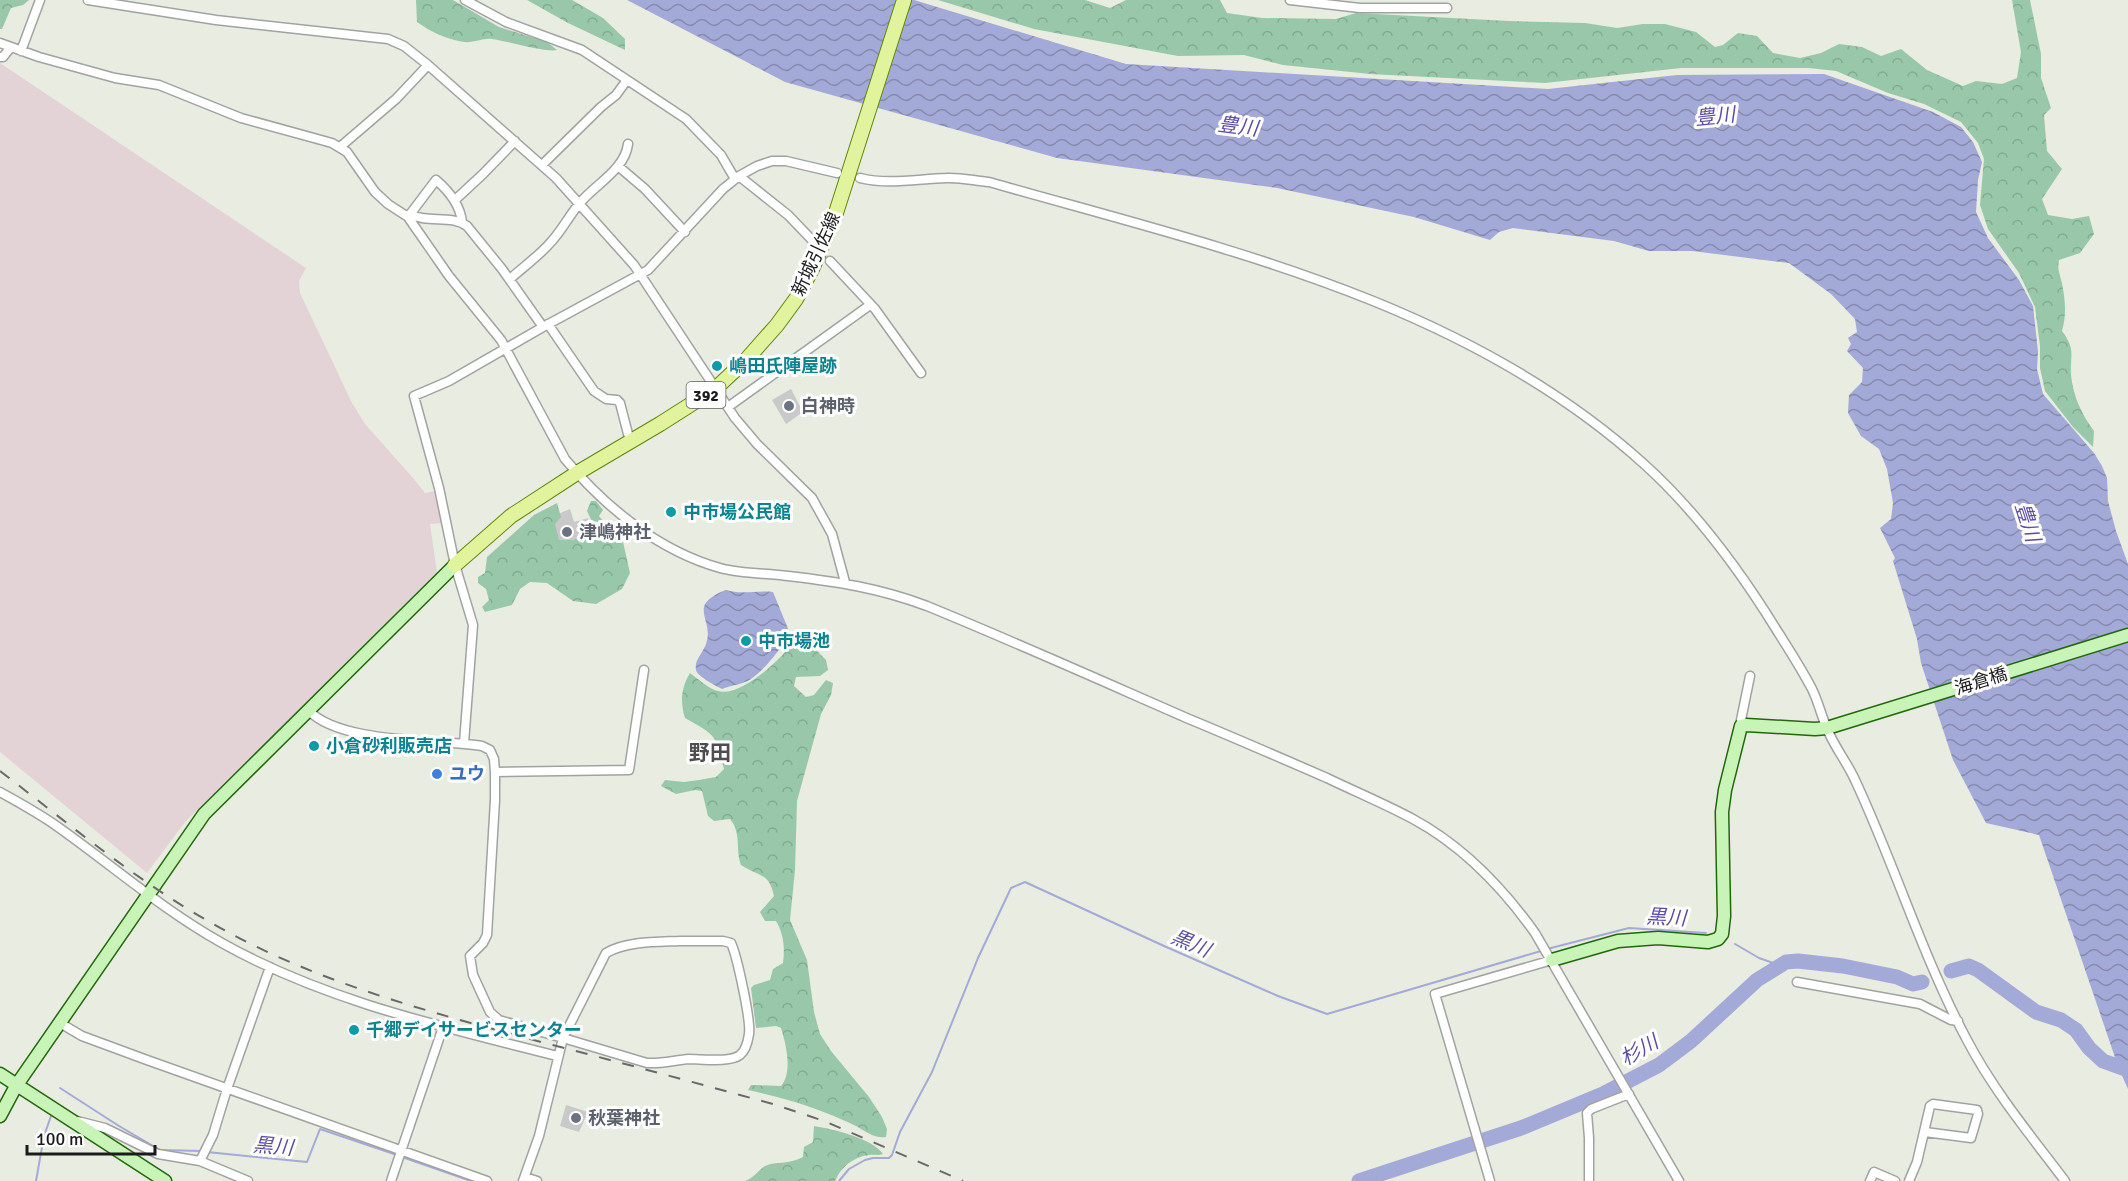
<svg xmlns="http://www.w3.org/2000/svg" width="2128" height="1181" font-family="Signika,'Noto Sans JP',sans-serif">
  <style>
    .industrial { fill: #e4d3d6 }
    .religious { fill: #c9c9c9 }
    .forest { fill: url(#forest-crowns) }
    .water { fill: url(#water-waves) }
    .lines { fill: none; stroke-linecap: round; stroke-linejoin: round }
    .stream { stroke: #a4aad7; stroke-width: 2 }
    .river { stroke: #a4aad7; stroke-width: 15 }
    .street-casing { stroke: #a2a2a2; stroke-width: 11 }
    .secondary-casing { stroke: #23670c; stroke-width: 15 }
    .primary-casing { stroke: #60870b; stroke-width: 16 }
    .street { stroke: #fff; stroke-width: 8 }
    .secondary { stroke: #c9f4b7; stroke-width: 12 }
    .primary { stroke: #e1f49d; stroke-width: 14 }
    .rail { stroke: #696969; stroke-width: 2; stroke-dasharray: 12 12; stroke-linecap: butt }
    .culture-dot { fill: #0f9aa8; stroke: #fff; stroke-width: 2 }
    .worship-dot { fill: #6b7280; stroke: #fff; stroke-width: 2 }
    .shop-dot { fill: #3f7fe0; stroke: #fff; stroke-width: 2 }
    .labels { text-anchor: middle; stroke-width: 6; stroke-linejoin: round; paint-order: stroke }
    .shield { fill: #fff; stroke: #5f5f5f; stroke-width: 1.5 }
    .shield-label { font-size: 16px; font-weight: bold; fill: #1b1b1b }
    .street-label { font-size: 18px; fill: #1b1b1b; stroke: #fff }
    .culture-label { font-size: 18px; font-weight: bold; fill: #0d838f; stroke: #fff; text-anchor: start }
    .worship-label { font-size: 18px; font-weight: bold; fill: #5b616d; stroke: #fff; text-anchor: start }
    .shop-label { font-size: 18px; font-weight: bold; fill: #366cbe; stroke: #fff; text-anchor: start }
    .water-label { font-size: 20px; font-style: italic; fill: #5b4fa2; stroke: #fff }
    .quarter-label { font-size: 21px; font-weight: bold; fill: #4e4e4e; stroke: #fff }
  </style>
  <defs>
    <pattern id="forest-crowns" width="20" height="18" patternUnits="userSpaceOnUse" patternTransform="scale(1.5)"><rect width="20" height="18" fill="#98c8a9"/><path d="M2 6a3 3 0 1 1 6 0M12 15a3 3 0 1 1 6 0" fill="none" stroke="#82ab91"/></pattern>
    <pattern id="water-waves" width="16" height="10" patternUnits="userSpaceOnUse" patternTransform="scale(1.5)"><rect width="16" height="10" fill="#a4aad7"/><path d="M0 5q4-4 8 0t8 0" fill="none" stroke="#858aae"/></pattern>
  </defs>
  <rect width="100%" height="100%" fill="#e8ece1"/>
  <!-- industrial -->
  <path class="industrial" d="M0 63 306 268 299 281 300 293 352 403 365 424 413 478 425 493 436 491 442 523 430 524 437 572 185 822 147 873 0 752Z"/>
  <!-- religious -->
  <path class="religious" d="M791 389 803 412 786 424 772 400Z
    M570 509 574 522 588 518 592 531 578 536 581 550 559 558 546 519Z
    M566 1105 588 1112 579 1132 560 1126Z"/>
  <!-- forest -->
  <path class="forest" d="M0 0H29L23 5 11 8 2 29H0Z
    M416 0H453L499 27 547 42 557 50C548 53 507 41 492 39 483 38 474 43 464 42 446 39 431 32 417 22Z
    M527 0H572L603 18 625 39V50L568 23Z
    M938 0H1085L1110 8 1126 0H1220L1227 13 1262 18 1336 19 1356 13 1509 21 1585 23 1617 28 1643 24H1665L1696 32 1715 47 1723 45 1738 33 1757 36 1773 53 1800 58 1821 53 1839 44 1862 47 1881 56 1901 49 1927 70 1963 86 1976 81 2002 84 2017 78 2021 52 2012 0H2030L2041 54V78L2051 108 2044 115 2047 151 2062 169 2042 199 2048 215 2072 219 2089 216 2094 234 2080 253 2059 260C2057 270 2060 274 2062 283 2065 300 2067 313 2062 331 2076 350 2070 354 2071 375 2073 396 2082 415 2094 431L2093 447 2073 427 2045 391 2040 368V346L2035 307 2019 273 1988 229 1980 205 1984 159 1978 143 1961 122 1924 104 1888 93 1836 71 1809 68H1681L1545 83 1370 74 1283 65 1244 55 1178 56 1034 29Z
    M591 501H596L603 510 599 516 603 521 615 525 623 542 630 573 622 589 596 604 573 601 547 583 530 582 520 589 512 605 485 612 482 607 489 600 486 589 478 583V577L485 573 487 557 534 515 557 503 561 517 555 524 559 540C574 541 585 539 595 528L587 511Z
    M802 636 826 660 828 670 820 676 796 677 794 686 806 697 814 695 826 680 833 683 831 695 821 714 797 801 795 870 790 920 807 960 814 1012 820 1034 831 1051 869 1097 882 1117 887 1129 886 1137C875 1139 865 1131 856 1126 822 1109 785 1098 748 1090L751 1085 781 1086C793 1072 786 1044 781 1028L776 1026 756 1028 751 988 754 985 770 980 773 969 783 963C785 949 784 934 776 921H765L760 912 774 896C769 872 759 877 741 865 735 848 742 834 730 819L714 821 708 816 702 791 695 790 676 794 661 786 665 780 684 782 699 780 716 777 724 769C715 734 717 736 685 718 680 702 681 688 690 673 698 679 709 689 718 691 738 697 773 666 785 652 791 646 794 640 802 636Z
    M814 1126C833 1129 872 1138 883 1154 877 1156 875 1154 869 1155 853 1157 841 1167 835 1181H745C754 1178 757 1171 765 1166 776 1161 788 1165 803 1157L804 1147 813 1142Z"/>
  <!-- water -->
  <path class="water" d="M627 0H914L1126 64 1548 89 1677 75 1824 74 1933 112 1961 127 1973 142 1982 162 1978 180 1976 212 1988 238 2019 280 2033 306 2038 352 2037 369 2043 394 2094 453 2102 466 2107 478 2108 501 2116 531 2128 564V1089L2119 1069 2039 835 1986 823 1953 760 1921 663 1917 639 1893 561 1895 558 1880 528 1891 519 1893 503 1887 469 1879 449 1861 436 1848 413 1849 395 1862 382 1863 368 1847 351 1851 344 1848 338 1857 332 1855 319 1831 294 1789 263 1692 251H1649L1614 241 1513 228 1499 232 1490 240 1414 217 1277 188 1057 158 785 82Z
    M726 590C741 595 757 590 773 592L789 631C786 645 758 678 745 682 738 685 729 686 722 689 716 686 697 676 696 670 694 660 703 653 706 644 715 619 685 606 726 590Z"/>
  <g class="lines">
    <!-- stream -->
    <path class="stream" d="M1735 944 1759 958 1779 965
      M1547 949 1629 928 1706 933
      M60 1088 119 1126 160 1150 202 1151
      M207 1152 307 1162 320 1129 397 1155
      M402 1157 471 1181
      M36 1181 44 1136 51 1116
      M839 1181 849 1169 865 1160 873 1158H889L892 1155 900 1132 932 1072 978 958 1011 888 1025 882 1164 946 1278 996 1327 1014 1541 951"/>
    <!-- river -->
    <path class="river" d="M1951 971 1969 966 1978 970 2036 1012 2061 1020 2076 1030 2089 1048 2103 1061 2128 1070
      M1359 1181 1521 1128 1603 1094 1659 1065 1691 1041 1757 980 1786 962 1798 961 1843 966 1897 977 1913 984 1922 982"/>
    <!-- street casing -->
    <g class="street-casing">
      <path id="street" d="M88 0 216 20 388 39 404 46 428 65 556 178 634 265 735 418 757 444 812 498 832 534 845 582
        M465 0 506 22 582 50 686 119 721 155 735 179
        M1290 0 1360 8H1447
        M0 43 39 57 115 78 159 85 241 118 332 143 347 152 375 192 388 204 408 217 449 276 501 340 565 459C605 507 659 551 720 568 742 574 766 573 788 576 839 582 879 588 927 606 1015 642 1102 681 1189 719 1235 738 1281 758 1327 778 1356 792 1385 804 1413 819 1461 845 1503 888 1535 933L1679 1181
        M21 51 40 0
        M0 57H3L11 47
        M340 147 396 99 428 65
        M542 165 601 107 616 95 627 80
        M618 166 645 189 685 232
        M739 176 788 215 813 241
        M860 178C888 185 917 179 946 178 960 177 975 181 989 182 1217 247 1463 300 1644 464 1696 511 1739 569 1776 629 1788 648 1801 668 1812 689 1819 703 1822 719 1829 733 1836 749 1848 764 1855 780 1895 865 1922 956 1967 1040 1993 1090 2031 1136 2065 1181
        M455 200 483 174 515 141
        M410 214C428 224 451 214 467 226L502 269 543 327
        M408 217 436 180C449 191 460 204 462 222
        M830 261 875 309 921 373
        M510 279C523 267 539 256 551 242 562 230 569 216 579 204 594 185 625 170 628 144
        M548 324 594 391 606 399 617 400 620 403 628 434 632 441
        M728 407 870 305
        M308 710C340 744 436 739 482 746L490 750 494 759 495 772V800L487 935 483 943 470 956 473 975 490 1012 499 1020 563 1038 539 1136 523 1181
        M1741 726V720L1750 676
        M464 743 473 625 455 565 439 488 414 396 449 381 543 327 648 270 723 189 739 176 757 166 772 161H786L837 173
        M495 772 629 770 644 670
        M0 792C20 803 40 814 58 827 113 866 163 910 222 943 325 1001 444 1027 557 1056
        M680 941H723L731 943C737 956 751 1020 749 1034 748 1041 745 1051 740 1055 730 1063 701 1059 689 1059 675 1060 662 1064 647 1063L563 1038 606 953C627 941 657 942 680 941Z
        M1797 982 1920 1004 1951 1020 1958 1021
        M60 1023 82 1036 147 1060 487 1181
        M77 1121 105 1128 158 1154 200 1161 248 1181
        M200 1161 213 1135 227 1089 270 967
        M525 1177 537 1181
        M391 1181 443 1027
        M1490 1181 1435 994 1552 960
        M1589 1181V1138L1587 1113 1591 1109 1629 1094
        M1870 1181 1874 1172 1895 1181
        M1909 1181 1917 1162 1930 1106 1933 1104 1977 1110 1978 1114 1971 1138 1925 1132"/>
    </g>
    <!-- secondary casing -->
    <g class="secondary-casing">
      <path id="secondary" d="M1552 960 1618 941 1658 938 1708 942 1718 939 1722 934 1724 916 1722 812 1725 790 1741 726 1746 725 1815 729 1827 728 2128 635
        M0 1074 165 1181
        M0 1116 16 1086 204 814 455 565"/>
    </g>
    <!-- primary casing -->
    <g class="primary-casing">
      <path id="primary" d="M455 565 511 516 577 473 660 424 715 389 746 360 777 325 796 299 812 269 835 216 904 0"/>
    </g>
    <!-- street -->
    <use href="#street" class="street"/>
    <!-- secondary -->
    <use href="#secondary" class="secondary"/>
    <!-- primary -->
    <use href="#primary" class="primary"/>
    <!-- rail -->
    <path class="rail" d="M0 771C68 823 135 880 210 922 311 981 429 1012 541 1042 619 1062 696 1083 773 1104L824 1121 963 1181"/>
  </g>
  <!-- markers -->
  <g class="culture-dot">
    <circle cx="717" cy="366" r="6"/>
    <circle cx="671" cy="512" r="6"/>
    <circle cx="746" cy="641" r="6"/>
    <circle cx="314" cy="746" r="6"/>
    <circle cx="354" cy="1030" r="6"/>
  </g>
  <g class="worship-dot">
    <circle cx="789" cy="406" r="6"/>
    <circle cx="567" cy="532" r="6"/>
    <circle cx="576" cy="1118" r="6"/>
  </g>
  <circle class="shop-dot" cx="437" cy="774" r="6"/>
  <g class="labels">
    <!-- shield labels -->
    <rect class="shield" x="686.5" y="382" width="39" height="26" rx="4.5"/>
    <g class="shield-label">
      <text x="706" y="401">392</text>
    </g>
    <!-- street labels -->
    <g class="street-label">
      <text transform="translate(816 254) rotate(-65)" y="6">新城引佐線</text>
      <text transform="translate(1981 681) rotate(-17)" y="6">海倉橋</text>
    </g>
    <!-- culture labels -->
    <g class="culture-label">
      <text x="729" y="372">嶋田氏陣屋跡</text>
      <text x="683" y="518">中市場公民館</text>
      <text x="758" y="647">中市場池</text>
      <text x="326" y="752">小倉砂利販売店</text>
      <text x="366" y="1036">千郷デイサービスセンター</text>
    </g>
    <!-- worship labels -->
    <g class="worship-label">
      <text x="801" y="412">白神時</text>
      <text x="579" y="538">津嶋神社</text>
      <text x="588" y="1124">秋葉神社</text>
    </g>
    <!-- shop labels -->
    <g class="shop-label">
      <text x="449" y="780">ユウ</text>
    </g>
    <!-- water labels -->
    <g class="water-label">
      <text transform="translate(1715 116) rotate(-6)" y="7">豊川</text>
      <text transform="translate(1238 126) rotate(7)" y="7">豊川</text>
      <text transform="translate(2028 522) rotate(72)" y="7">豊川</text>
      <text transform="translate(1666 917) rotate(3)" y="7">黒川</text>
      <text transform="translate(1191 943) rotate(23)" y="7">黒川</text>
      <text transform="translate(1639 1050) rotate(-30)" y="7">杉川</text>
      <text transform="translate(273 1146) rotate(5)" y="7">黒川</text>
    </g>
    <!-- quarter labels -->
    <g class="quarter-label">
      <text x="710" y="760">野田</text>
    </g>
  </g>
  <!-- scale -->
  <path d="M27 1145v9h128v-9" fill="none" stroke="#1b1b1b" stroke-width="3"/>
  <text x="36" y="1145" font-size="18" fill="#1b1b1b" stroke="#ffffff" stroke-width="4.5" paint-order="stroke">100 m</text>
</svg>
